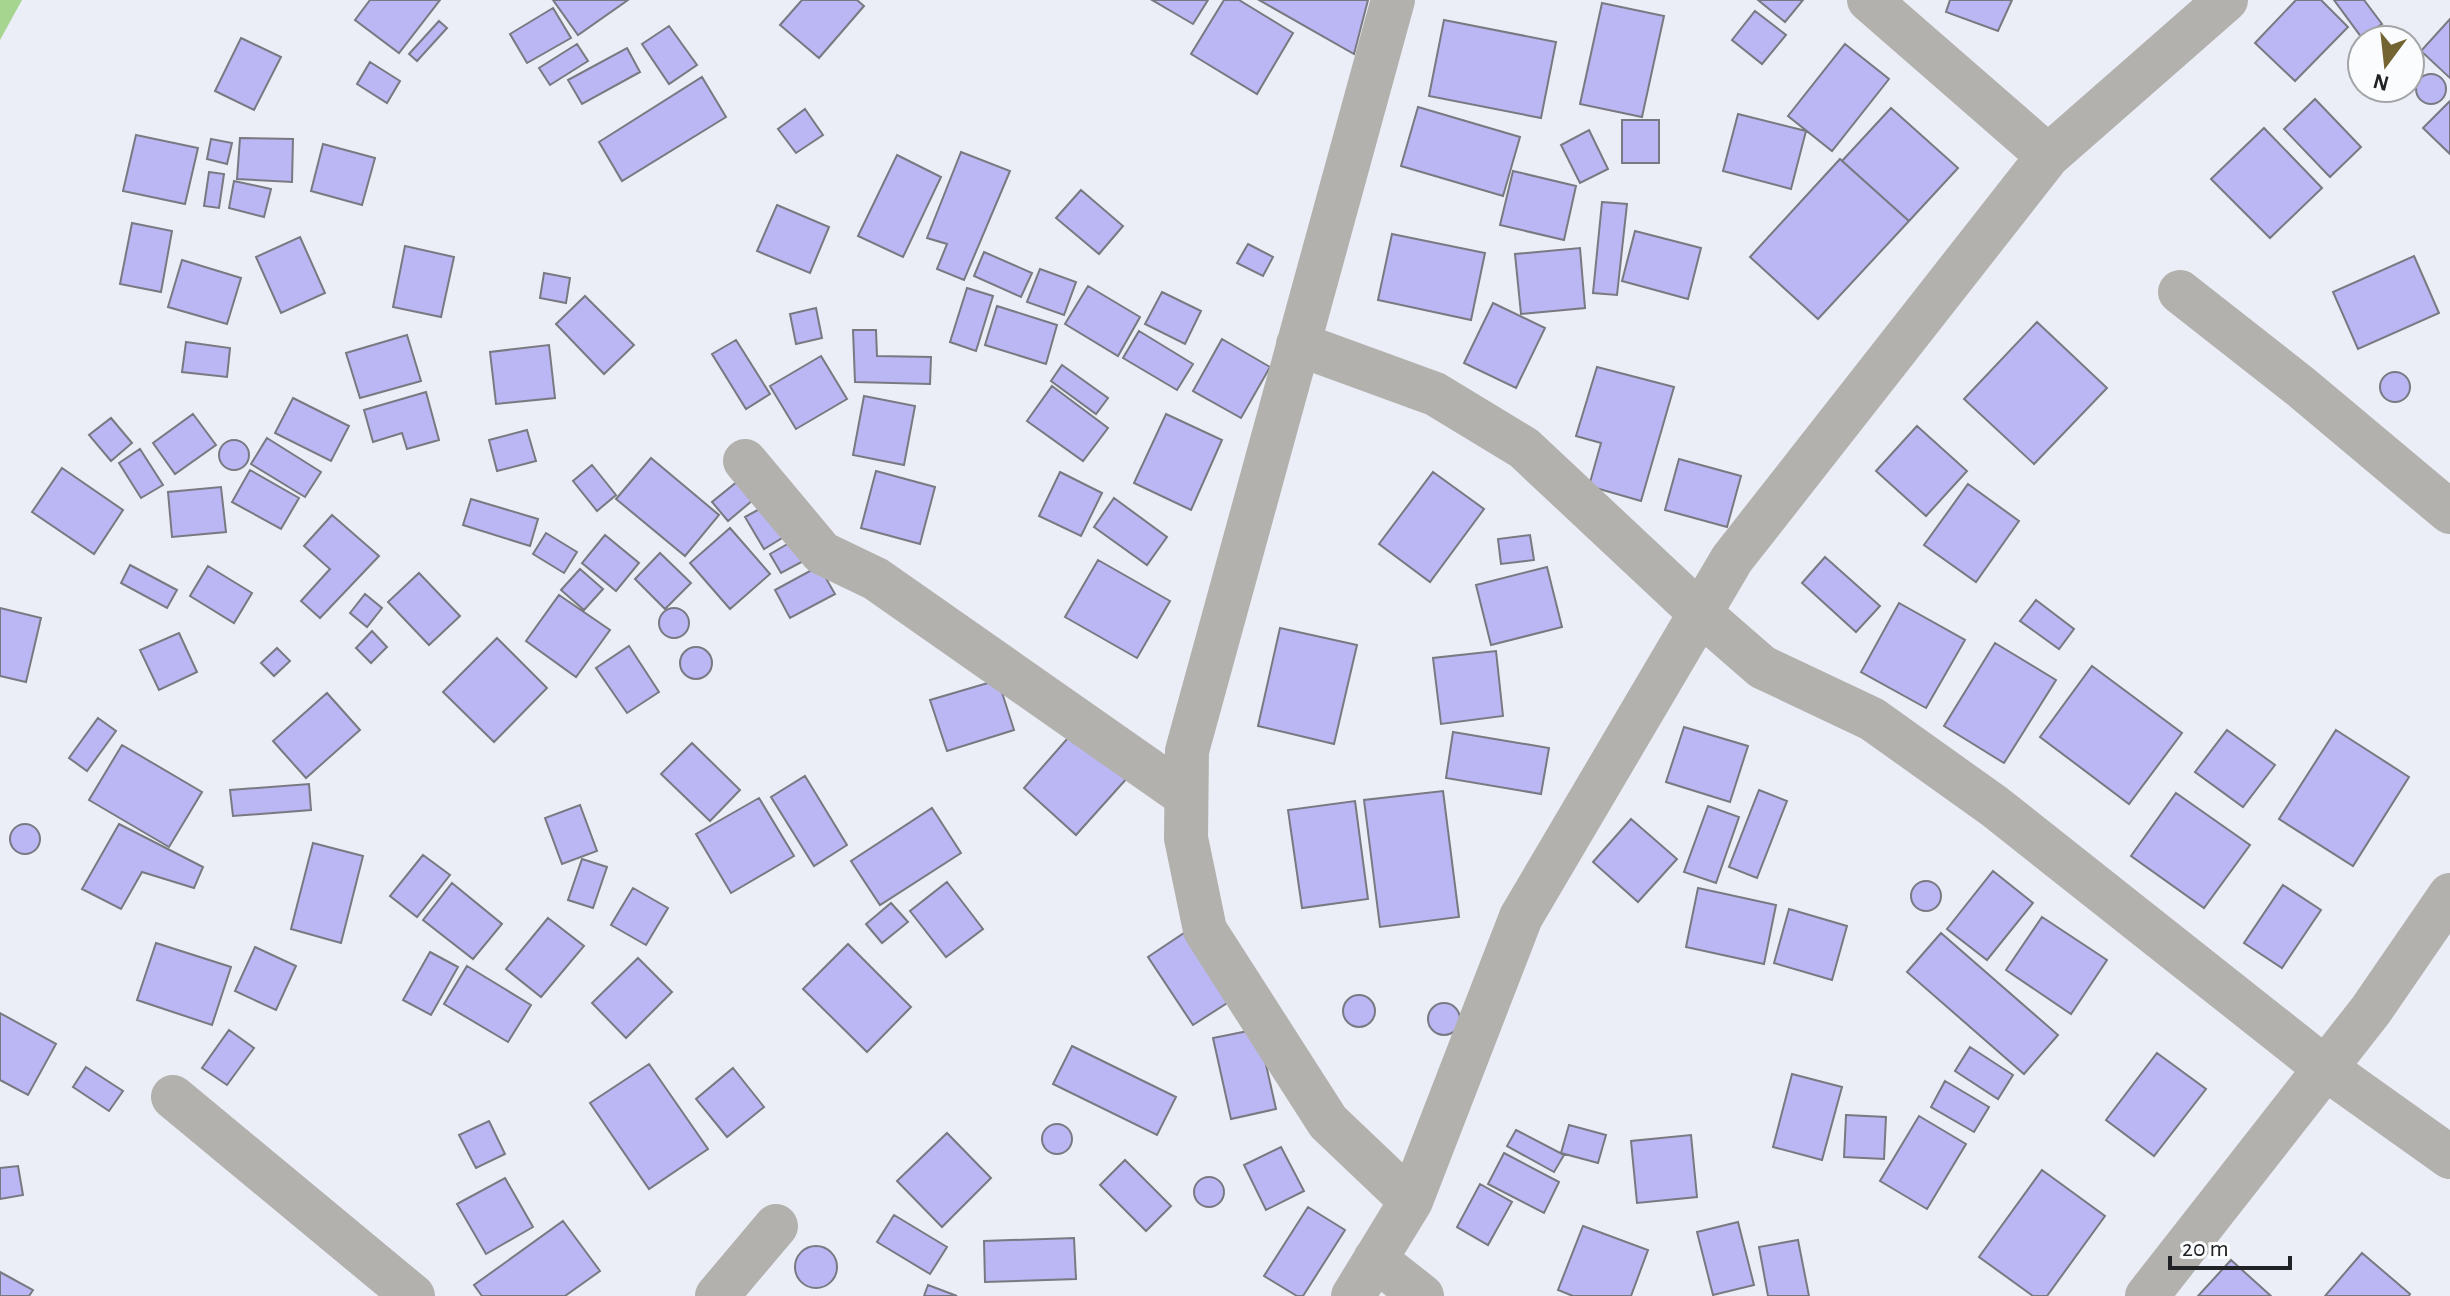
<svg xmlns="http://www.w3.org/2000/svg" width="2450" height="1296" font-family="'Alegreya Sans',sans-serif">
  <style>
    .green { fill: #a6d58f }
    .building { fill: #bab7f4; stroke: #797981; stroke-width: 2 }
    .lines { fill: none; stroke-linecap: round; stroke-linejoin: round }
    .street { stroke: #b3b1ad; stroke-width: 44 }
  </style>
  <rect width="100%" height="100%" fill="#ebeef7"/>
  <!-- green -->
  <path class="green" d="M0 0H22L0 40Z"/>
  <!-- building -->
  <path class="building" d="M370 0H440L399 53 355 20Z
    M553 0H628L578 35Z
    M802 0H857L864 6 819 58 780 25Z
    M1152 0H1208L1193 24Z
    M1224 0H1239L1293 33 1257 94 1191 54Z
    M1259 0H1368L1354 54Z
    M1758 0H1803L1785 22Z
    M1950 0H2012L1998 31 1946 12Z
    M2296 0H2321L2348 27 2295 81 2255 43Z
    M2334 0H2364L2382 24 2362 38Z
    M1602 3 1664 16 1642 117 1580 104Z
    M553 8 571 38 527 63 510 34Z
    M1755 11 1786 35 1762 64 1732 40Z
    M2450 19V78L2421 51Z
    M1444 20 1556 42 1541 118 1429 96Z
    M439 21 447 28 417 61 409 54Z
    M669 26 697 65 669 84 642 44Z
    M241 38 281 57 254 110 215 91Z
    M577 44 588 61 550 85 539 68Z
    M1845 44 1889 79 1832 151 1788 116Z
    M627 48 640 72 582 104 568 80Z
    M370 62 400 81 387 103 357 84Z
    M2416 89a15 15 0 1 1 30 0a15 15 0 1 1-30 0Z
    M702 77 726 117 622 181 599 142Z
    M2315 99 2361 147 2330 177 2284 129Z
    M2450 101V154L2423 128Z
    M1418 107 1520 137 1503 196 1401 166Z
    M1891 108 1958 168 1909 221 1842 161Z
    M805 109 823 135 796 153 778 129Z
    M1738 114 1806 131 1791 189 1723 171Z
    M1622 120H1659V163H1622Z
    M2264 128 2322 188 2270 238 2211 179Z
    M1589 130 1608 169 1580 183 1561 145Z
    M136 135 198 148 185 204 123 191Z
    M240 138 293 139 292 182 237 179Z
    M211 139 232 143 227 164 207 159Z
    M323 144 375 158 362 205 311 191Z
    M961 152 1010 171 964 280 937 269 947 244 927 238Z
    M897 155 941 177 903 257 858 236Z
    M1840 159 1909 221 1818 319 1750 257Z
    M1513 171 1576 186 1564 240 1500 225Z
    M209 172 224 174 219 208 204 206Z
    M234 181 271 189 264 217 229 208Z
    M1081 190 1123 226 1099 254 1056 218Z
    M1602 202 1627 204 1617 295 1593 293Z
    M777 205 829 227 810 273 757 251Z
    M132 223 172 231 161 292 120 284Z
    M1635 231 1701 248 1688 299 1622 281Z
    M1392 234 1485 253 1471 320 1378 300Z
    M300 237 325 293 281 313 256 257Z
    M1248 244 1273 257 1263 276 1237 263Z
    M405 246 454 257 441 317 393 307Z
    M1580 248 1585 308 1521 314 1515 254Z
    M984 252 1032 273 1021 297 974 276Z
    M2414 256 2439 313 2358 349 2333 292Z
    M182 260 241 278 227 324 168 307Z
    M1040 269 1076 282 1064 315 1027 302Z
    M544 273 570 278 566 303 540 298Z
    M1088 286 1140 317 1118 356 1065 324Z
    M967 288 993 296 976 351 950 342Z
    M1162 292 1201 311 1185 344 1145 324Z
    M585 296 634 345 604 374 556 324Z
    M1493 303 1545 328 1516 388 1464 363Z
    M997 306 1057 325 1046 364 985 345Z
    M816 308 822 338 796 344 790 314Z
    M2037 322 2107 388 2034 464 1964 399Z
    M853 330H876L877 356 931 357 930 384 855 382Z
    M1139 331 1193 364 1177 390 1123 358Z
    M407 335 421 381 360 398 346 353Z
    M1222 339 1270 367 1241 418 1193 391Z
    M736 340 770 394 746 409 712 354Z
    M186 342 230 348 227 377 182 372Z
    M549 345 555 398 496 404 490 352Z
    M821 356 847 399 796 429 770 386Z
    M1062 365 1108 398 1096 414 1051 381Z
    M1597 367 1674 387 1641 501 1589 486 1601 443 1576 436Z
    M2380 387a15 15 0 1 1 30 0a15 15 0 1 1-30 0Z
    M1052 386 1108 428 1083 461 1027 421Z
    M426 392 439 440 407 449 402 433 373 442 364 410Z
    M864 396 915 406 904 465 853 455Z
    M293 398 349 426 331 461 275 433Z
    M193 414 216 445 175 474 153 443Z
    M1166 414 1222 440 1191 510 1134 483Z
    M111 418 132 443 111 461 89 435Z
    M1917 426 1967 471 1926 516 1876 471Z
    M527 430 536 461 497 471 489 440Z
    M267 438 321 472 305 497 251 464Z
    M219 455a15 15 0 1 1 30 0a15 15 0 1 1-30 0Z
    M140 449 163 485 141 498 119 463Z
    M651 458 719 515 685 556 616 499Z
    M1679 459 1741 476 1727 527 1665 510Z
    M592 465 616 495 597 511 573 481Z
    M62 468 123 510 94 554 32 512Z
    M250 470 299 498 281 529 232 502Z
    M876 471 935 487 920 544 861 528Z
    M1060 472 1102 493 1081 536 1039 516Z
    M1433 472 1484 509 1430 582 1379 544Z
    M743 477 759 495 728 521 712 502Z
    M1968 484 2019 521 1976 582 1924 545Z
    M221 487 226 532 172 537 168 492Z
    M1114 498 1167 537 1147 565 1094 527Z
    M471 499 538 519 530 546 463 525Z
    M774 501 792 532 764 549 745 517Z
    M332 515 379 556 320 618 301 601 330 569 304 546Z
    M730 528 770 574 730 609 690 563Z
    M546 533 577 552 564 573 533 554Z
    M605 535 639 563 616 591 582 563Z
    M1530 535 1534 560 1501 564 1498 539Z
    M798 538 809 558 781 573 770 554Z
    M660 553 691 583 665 609 635 579Z
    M1825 557 1880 606 1856 632 1802 583Z
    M1098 560 1170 601 1137 658 1065 617Z
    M130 565 177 590 167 608 121 583Z
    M208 566 252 593 234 623 190 596Z
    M819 566 835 594 790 618 775 590Z
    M1547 567 1562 627 1491 645 1476 585Z
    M580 569 603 589 584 610 561 590Z
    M419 573 460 616 429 645 388 602Z
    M365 594 382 608 367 627 350 613Z
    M559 595 610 630 576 677 526 641Z
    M2036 600 2074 629 2059 649 2020 621Z
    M1899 603 1965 640 1926 708 1861 672Z
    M0 608 41 618 26 682 0 676Z
    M659 623a15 15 0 1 1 30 0a15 15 0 1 1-30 0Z
    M1280 628 1357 645 1334 744 1258 726Z
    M372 631 387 647 371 663 356 648Z
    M179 633 197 672 159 690 140 650Z
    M497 638 547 688 494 742 443 692Z
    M1995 643 2056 680 2004 763 1944 726Z
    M629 646 659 692 627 713 596 668Z
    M680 663a16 16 0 1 1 32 0a16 16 0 1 1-32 0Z
    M277 648 290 661 274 676 261 663Z
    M1496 651 1503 716 1441 724 1433 658Z
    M2092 666 2182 733 2129 804 2040 737Z
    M998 680 1014 730 947 751 930 700Z
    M327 693 360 730 306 778 273 741Z
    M98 718 116 731 87 771 69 758Z
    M1684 727 1748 746 1730 802 1666 782Z
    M1075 730 1128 777 1076 835 1024 788Z
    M2227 730 2275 765 2243 807 2195 772Z
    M2336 730 2409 777 2353 866 2279 819Z
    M1453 732 1549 748 1541 794 1446 778Z
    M692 743 740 790 710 821 661 774Z
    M122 745 202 792 169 847 89 800Z
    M805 776 847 845 814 866 771 797Z
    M309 784 311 810 233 816 230 790Z
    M1759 790 1787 801 1757 878 1729 867Z
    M1443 791 1459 917 1380 927 1364 800Z
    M2176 793 2250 845 2204 908 2131 856Z
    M759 798 794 856 731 893 696 834Z
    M1355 801 1368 899 1302 908 1288 810Z
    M580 805 597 851 562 864 545 818Z
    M1708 806 1739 817 1716 883 1684 872Z
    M932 808 961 853 880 905 851 861Z
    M1631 819 1677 859 1638 902 1593 862Z
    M119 824 203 867 194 888 142 872 121 909 82 889Z
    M10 839a15 15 0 1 1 30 0a15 15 0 1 1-30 0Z
    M313 843 363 856 341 943 291 929Z
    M423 855 450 875 417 917 390 896Z
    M582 859 607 867 593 908 568 900Z
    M1993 871 2033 903 1987 960 1947 929Z
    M1911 896a15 15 0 1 1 30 0a15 15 0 1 1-30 0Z
    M947 882 983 929 946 957 910 911Z
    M452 883 502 924 473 959 423 920Z
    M2283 885 2321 910 2282 968 2244 943Z
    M633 888 668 908 646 945 611 925Z
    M1698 888 1776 905 1764 964 1686 947Z
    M891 903 908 922 882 943 866 924Z
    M1789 909 1847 926 1832 980 1774 963Z
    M2042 917 2107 960 2071 1014 2006 970Z
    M548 918 584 946 541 997 506 969Z
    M1190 929 1235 998 1193 1025 1148 957Z
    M1941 933 2058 1035 2024 1074 1907 972Z
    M156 943 231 967 212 1025 137 1000Z
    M848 944 911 1007 867 1052 803 989Z
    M255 947 296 966 276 1010 235 991Z
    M430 952 458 967 431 1015 403 1000Z
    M638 958 672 992 626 1038 592 1003Z
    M467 966 531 1005 508 1042 444 1004Z
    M1343 1011a16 16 0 1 1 32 0a16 16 0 1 1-32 0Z
    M1428 1019a16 16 0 1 1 32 0a16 16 0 1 1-32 0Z
    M0 1013 56 1044 28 1095 0 1080Z
    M1258 1029 1276 1109 1231 1119 1213 1038Z
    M229 1030 254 1048 227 1085 202 1068Z
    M1072 1046 1176 1097 1157 1135 1053 1084Z
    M1970 1047 2013 1075 1998 1099 1955 1071Z
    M2157 1053 2206 1089 2154 1156 2106 1120Z
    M649 1064 708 1149 649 1189 590 1103Z
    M86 1067 123 1091 109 1111 73 1087Z
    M733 1068 764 1107 727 1137 696 1099Z
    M1792 1074 1842 1087 1822 1160 1773 1147Z
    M1945 1081 1989 1107 1974 1132 1931 1107Z
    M1846 1115 1886 1117 1884 1159 1844 1157Z
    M1919 1116 1966 1144 1927 1209 1880 1181Z
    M489 1121 505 1154 476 1168 459 1135Z
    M1042 1139a15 15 0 1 1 30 0a15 15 0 1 1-30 0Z
    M1569 1125 1606 1135 1598 1163 1561 1153Z
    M1516 1130 1564 1155 1554 1172 1507 1146Z
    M947 1133 991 1178 942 1227 897 1181Z
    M1691 1135 1697 1197 1637 1203 1631 1141Z
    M1281 1147 1304 1191 1266 1210 1244 1165Z
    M1504 1153 1559 1182 1544 1213 1488 1184Z
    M1125 1160 1171 1206 1146 1231 1100 1185Z
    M18 1166 23 1195 0 1199V1168Z
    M2042 1170 2105 1216 2047 1296H2033L1979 1257Z
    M1194 1192a15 15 0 1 1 30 0a15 15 0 1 1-30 0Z
    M505 1178 533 1227 486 1254 457 1204Z
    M1480 1184 1512 1202 1488 1245 1457 1227Z
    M1308 1207 1345 1230 1303 1296H1297L1264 1276Z
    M894 1215 947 1247 930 1274 877 1242Z
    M563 1221 600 1271 565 1296H482L474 1285Z
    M1738 1222 1754 1285 1713 1295 1697 1232Z
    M1583 1226 1648 1250 1631 1296H1573L1558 1290Z
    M1074 1238 1076 1279 985 1282 984 1241Z
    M1798 1240 1809 1296H1768L1759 1247Z
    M795 1267a21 21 0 1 1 42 0a21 21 0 1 1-42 0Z
    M2362 1253 2410 1294 2409 1296H2325Z
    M2231 1260 2271 1296H2198Z
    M0 1272 33 1290 29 1296H0Z
    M928 1285 957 1296H924Z"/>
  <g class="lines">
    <!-- street -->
    <path class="street" d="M1393 0 1187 751 1186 838 1205 930 1328 1122 1411 1201
      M1869 0 2048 156
      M2180 292 2301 387 2450 512
      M1298 344 1435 394 1524 448 1700 613 1762 667 1872 719 1994 806 2325 1068 2450 1157
      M745 461 822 553 876 579 1186 796
      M173 1097 413 1296
      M1375 1259 1422 1296
      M717 1296 776 1226
      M1353 1296 1411 1201 1521 917 1732 559 2048 156 2226 0
      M2147 1296 2371 1010 2450 895"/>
  </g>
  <!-- north arrow -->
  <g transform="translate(2386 64) rotate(195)"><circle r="38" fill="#fbfcfd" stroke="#a3a5a7" stroke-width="2"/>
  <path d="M0-6L14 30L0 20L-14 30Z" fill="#746432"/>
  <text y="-12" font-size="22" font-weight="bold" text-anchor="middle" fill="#202225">N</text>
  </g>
  <!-- scale -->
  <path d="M2170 1256v12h120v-12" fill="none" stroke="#202225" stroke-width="4"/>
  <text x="2182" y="1256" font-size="24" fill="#202225" stroke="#fbfcfd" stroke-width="6" paint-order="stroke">20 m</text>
</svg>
